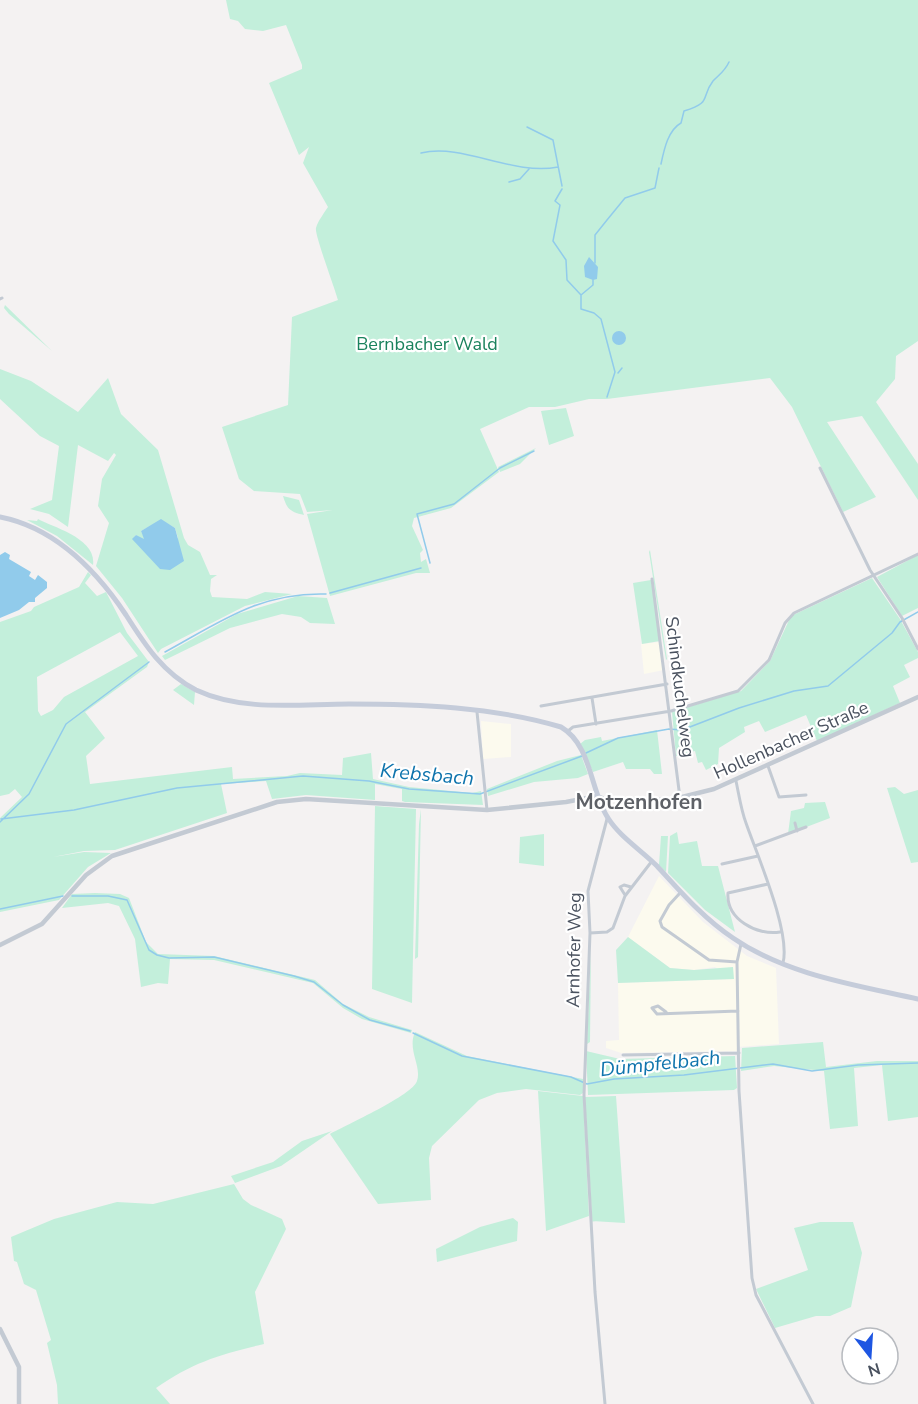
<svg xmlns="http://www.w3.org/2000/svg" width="918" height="1404" font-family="'Nunito Sans',sans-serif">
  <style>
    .commercial { fill: #fcfaee }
    .green { fill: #c3efdb; fill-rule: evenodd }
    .water { fill: #91cbeb }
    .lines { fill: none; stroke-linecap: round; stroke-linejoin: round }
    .stream { stroke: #91cbeb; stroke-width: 1.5 }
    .minor { stroke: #c3cad3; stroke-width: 3 }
    .tertiary { stroke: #c3cad3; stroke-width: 4.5 }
    .secondary { stroke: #c5ccda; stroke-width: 5 }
    .labels { text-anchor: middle; stroke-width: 4.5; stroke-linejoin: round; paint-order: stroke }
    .park-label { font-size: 18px; fill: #1a825d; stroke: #fff }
    .street-label { font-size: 18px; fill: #4a525f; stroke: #fff }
    .water-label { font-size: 20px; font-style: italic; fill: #0f74ad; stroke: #fff }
    .quarter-label { font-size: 21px; font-weight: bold; fill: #5e6167; stroke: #fff }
  </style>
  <rect width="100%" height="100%" fill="#f4f2f2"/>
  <!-- commercial -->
  <path class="commercial" d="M660 642 664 670 644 674 641 644Z
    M481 721 511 724V757L483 759Z
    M659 876 703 922 747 956 776 968 779 1044 737 1047V1051L621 1053 606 1048V1041L619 1040 618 983 734 979 715 967 694 970 670 968 628 937Z"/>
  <!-- green -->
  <path class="green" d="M226 0H918V341L896 356 895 379 876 402 918 464V500L862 416 827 422 876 497 843 512 792 407 770 378 607 399H589L555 407H529L480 429 499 472 451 508 414 518 412 526 423 550 420 553 421 562 426 559 430 573H416L330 596 307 514 333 510 307 512 300 494 254 491 239 479 222 427 288 405 292 317 338 300C335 289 314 233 316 228 318 221 324 213 328 207L303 163 309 147 299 155 269 83 302 69V65L286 25 263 31 245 29 238 21 230 19Z
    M5 305 52 351 9 314 4 308Z
    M0 369 31 381 78 412 108 378 121 414 158 450 184 538 188 545 200 552 210 575H217L211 579 210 591 212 597 247 599 265 592 292 594 245 606 161 649 158 653 122 598 96 566 109 523 98 506 102 479 116 455 114 453 108 461 78 445 68 527 49 514 30 509 52 500 59 446 40 436 0 399ZM161 520 175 528 178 538 158 566 133 539 136 535 141 540 145 539 141 531Z
    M566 408 574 436 549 445 541 411Z
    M536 448 520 464 500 472 498 467Z
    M283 496 299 500 304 515C290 512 287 509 283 496Z
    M38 519C52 527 97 538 93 565L57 536 27 520 37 521Z
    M650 550 667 659 666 660 649 552Z
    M918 555V608L902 616 877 577Z
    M88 572 91 575 85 583 97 596 106 592 127 633 149 662 147 667 85 712 105 738 86 756 90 784 232 767 233 779 287 776 300 773 342 775 343 758 371 753 373 779 409 787 472 793 481 791 483 805 405 802 402 801V789L375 784V800L306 795 272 799 266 781 221 784 227 813 115 850 84 851 53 857 84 852 111 853 88 867 59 900 0 912V818L22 797 15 789 9 794 0 796V622L31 611 34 607 79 587ZM120 632 138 656 64 697 53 710 41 716 38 711 37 677Z
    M872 578 900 619 918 652V658L904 665 910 677 893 686 900 703 817 741 806 715 765 732 759 721 744 727 745 732 719 748 718 764 706 770 702 762 698 763 695 751 676 756 672 712 741 691 770 661 791 616Z
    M651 580 660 641 642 644 633 583Z
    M298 596 327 598 335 624 310 623 301 617 282 614 230 628 165 660 162 656 237 614Z
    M181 684 195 692 194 705 173 690Z
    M657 730 662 774H654L650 769H626L623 762 593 772 580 744 585 740 601 737 602 741Z
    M581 755 588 774 578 778 534 782 488 796 487 789 557 761Z
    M895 787 904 794 918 790V862L911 863 887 788Z
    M825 802 830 818 788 834 791 811 804 808 805 803Z
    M375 806 416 809 412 1003 372 989Z
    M421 809 418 957 415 959 419 824Z
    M677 832 679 844 697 841 702 866H718L735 932 705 910 668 873 670 836Z
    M544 834V866L519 863 520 837Z
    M661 836H668L666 872 659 865Z
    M95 893 120 894 129 898 146 942 158 954 214 956 315 980 343 1004 369 1017 412 1030 411 1033 362 1019 343 1008 313 983 214 960 170 959 168 984 158 983 141 987 135 939 119 906 108 903 62 908 72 894Z
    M628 937 670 968 694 970 733 967 734 979 618 983 616 950Z
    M591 949 590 1042 587 1044Z
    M415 1032 467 1056 583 1079V1093L580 1095 526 1089 497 1093 479 1100 432 1146 429 1158 431 1200 378 1204 330 1134C346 1125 413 1095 417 1081 422 1066 407 1050 415 1032Z
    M823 1042 826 1067 877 1061H918V1117L888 1121 882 1065 854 1068 858 1126 830 1129 824 1071 774 1066 741 1071 742 1048Z
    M586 1051 620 1059 735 1056 737 1088 734 1090 588 1095Z
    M538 1091 583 1096 589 1216 546 1231Z
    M616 1096 625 1223 592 1221 596 1286 585 1097Z
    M332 1131 281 1166 235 1183 231 1176 273 1162 302 1141Z
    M234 1184 243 1199 251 1205 282 1219 286 1229 255 1292 264 1344C221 1354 193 1362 156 1388L170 1404H58L57 1385 47 1343 51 1340 36 1290 24 1284 17 1262 14 1261 11 1237 54 1219 117 1202 153 1204Z
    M513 1218 518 1222 517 1241 437 1262 436 1249 480 1227Z
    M820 1222H853L862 1253 851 1307 830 1316H816L775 1328 756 1289 808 1270 794 1228Z"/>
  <!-- water -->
  <path class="water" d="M589 257 598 267 597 279 593 280 585 277 584 266Z
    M612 338a7 7 0 1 1 14 0a7 7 0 1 1-14 0Z
    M161 519 175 528 184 561 170 570 160 569 132 539 136 535 144 539 141 531Z
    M5 552 10 555 9 559 31 572 29 576 35 580 38 575 47 582V588L35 598V602H29L19 610 0 618V555Z"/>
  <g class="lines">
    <!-- stream -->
    <path class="stream" d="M527 127 553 140 562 186
      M421 153C464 143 512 176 558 167
      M661 164C664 150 668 130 681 123L684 111C713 102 700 98 713 81 720 74 725 71 729 62
      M509 182 520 179 529 169
      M562 189 555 201 560 205 553 241 566 260 567 280 581 295V309L594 313 601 319 615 372 607 397
      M595 263V235L607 220 625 198 655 188 659 168
      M581 295 593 285V280
      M618 373 622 368
      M430 563 417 514 454 504 500 468 534 451
      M330 593 421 568
      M165 652C220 622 260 592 326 594
      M586 753 618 738 669 729 682 730 739 708 794 691 828 686 892 633 900 622 918 612
      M1 819 74 810 177 788 303 776 369 781 409 789 480 794 582 756
      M0 822 29 794 66 724 149 662
      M72 896H108L127 900 149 950 157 955 169 958 214 957 294 976 314 982 343 1005 370 1020 410 1031
      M0 909 63 896
      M413 1033 462 1056 571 1077 587 1084 614 1079 684 1075 773 1064 812 1071 858 1065 918 1063"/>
    <!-- minor -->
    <path class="minor" d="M0 299 2 298
      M820 468 870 570 902 618 918 649
      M652 579 680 798
      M592 698 596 724
      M541 706 667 684
      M477 712 487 810
      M568 731 573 727 671 711 738 691 769 660 785 623 794 613 918 554
      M768 766 779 797 806 795
      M736 781C739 795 741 810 746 823 757 855 791 932 783 963
      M795 823 797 831
      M755 846 806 827
      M722 864 758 856
      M768 884 728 893C726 919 757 936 780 932
      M680 893 669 905 660 921 662 927 709 960 737 962
      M625 895 620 887 624 885 631 887
      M590 933 607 932 613 928 625 896 652 861
      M741 944 737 962 739 1091 752 1278 756 1295 813 1404
      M666 1012 658 1006 652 1008 657 1014 738 1011
      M623 1055 739 1053
      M605 1404 595 1292 584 1095 590 933 588 891 607 819"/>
    <!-- tertiary -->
    <path class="tertiary" d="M0 945 42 924 86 875 112 856 277 802 306 799 487 810 566 802 597 796 605 799 670 800 714 789 918 697
      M0 1329 19 1367V1404"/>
    <!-- secondary -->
    <path class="secondary" d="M0 517C56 528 96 570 126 615 145 645 163 673 196 690 243 712 299 704 349 704 419 704 494 707 561 727 592 745 590 791 608 818 620 837 641 850 657 866 680 891 704 919 733 938 787 975 856 985 918 999"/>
  </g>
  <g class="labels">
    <!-- park labels -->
    <g class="park-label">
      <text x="427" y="350">Bernbacher Wald</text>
    </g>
    <!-- street labels -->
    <g class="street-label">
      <text transform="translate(680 687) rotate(83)" y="6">Schindkuchelweg</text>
      <text transform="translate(791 740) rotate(-24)" y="6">Hollenbacher Straße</text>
      <text transform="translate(574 950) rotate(-89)" y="6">Arnhofer Weg</text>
    </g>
    <!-- water labels -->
    <g class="water-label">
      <text transform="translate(427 774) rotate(5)" y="7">Krebsbach</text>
      <text transform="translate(660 1063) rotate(-6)" y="7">Dümpfelbach</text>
    </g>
    <!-- quarter labels -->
    <g class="quarter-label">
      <text x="639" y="809">Motzenhofen</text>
    </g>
  </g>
  <!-- north arrow -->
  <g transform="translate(870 1356) rotate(163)"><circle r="28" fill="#ffffff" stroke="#b7babf" stroke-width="1.5"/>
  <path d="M0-4.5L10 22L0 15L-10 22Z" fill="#1e56e2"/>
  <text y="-9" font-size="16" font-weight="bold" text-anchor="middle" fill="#4a525f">N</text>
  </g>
</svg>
